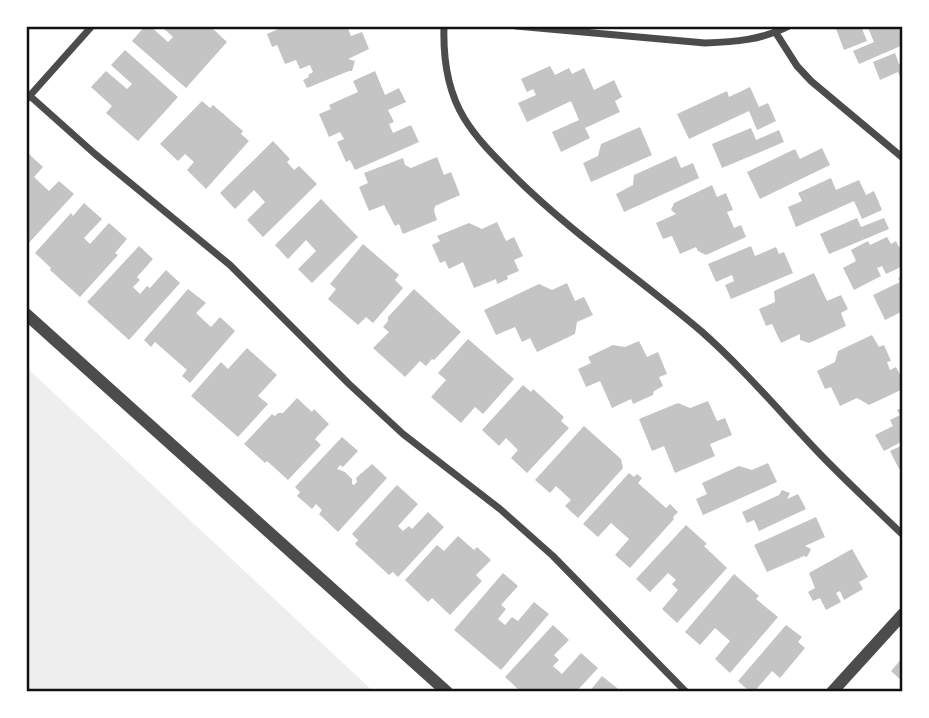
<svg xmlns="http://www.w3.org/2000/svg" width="929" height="718" font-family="Commissioner,sans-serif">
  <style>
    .green { fill: #eee }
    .building { fill: #c4c4c4 }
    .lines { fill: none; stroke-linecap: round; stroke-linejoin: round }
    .minor { stroke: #4c4c4c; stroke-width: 7 }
    .tertiary { stroke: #4c4c4c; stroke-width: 12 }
    .neatline { fill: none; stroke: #111; stroke-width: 2.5 }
  </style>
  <rect width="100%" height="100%" fill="#fff"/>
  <!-- green -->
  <path class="green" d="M26 367 374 692H26Z"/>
  <!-- building -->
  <path class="building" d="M145 26H150L168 42 173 37 161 26H210L227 42 186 88 132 41Z
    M285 26H347L351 36 362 32 369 49 348 59 355 61 352 71H349L307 88 303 80 309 77 308 75 313 72 310 65 300 69 296 60 285 64 277 45 272 47 267 34Z
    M843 26H861L867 41 844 50 836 29Z
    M873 26H903V45L859 64 853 51 874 42 868 28Z
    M125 50 178 97 138 141 106 113 112 106 91 87 106 71 127 89 132 84 111 65Z
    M895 53 899 64 903 63V83L898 72 880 80 873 62Z
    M550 66 555 75 569 68 572 74 584 68 594 90 614 80 622 97 615 101 620 112 585 128 590 138 561 152 552 132 579 120 571 101 527 122 518 103 536 95 533 89 527 92 521 79Z
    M375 71 385 95 399 88 406 102 388 110 394 122 389 124 393 133 411 125 419 142 355 170 350 160 346 162 337 142 344 139 340 132 329 137 319 114 331 109 329 105 358 92 353 81Z
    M750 87 759 107 768 103 776 121 757 130 749 111 689 139 677 114 727 91 729 97Z
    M202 101 210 108 213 105 243 131 241 134 249 141 206 189 187 170 194 162 185 154 178 161 160 144Z
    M640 127 652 155 591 182 583 163 598 156 601 144Z
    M751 128 756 140 779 130 784 142 722 168 712 144Z
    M273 141 290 159 287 162 294 170 299 166 317 184 263 237 247 220 265 202 254 190 235 209 220 193Z
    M822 148 830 165 760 199 747 172 795 149 800 159Z
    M29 154 43 167 34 177 49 191 59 181 74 194 26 246V156Z
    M676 156 681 168 693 163 699 178 624 212 616 194 633 185 634 175Z
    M437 157 444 175 451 172 460 195 435 206 434 211 437 220 403 234 399 224 395 226 384 205 369 211 359 187 368 183 364 173 403 158 405 165 411 168Z
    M831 178 836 190 859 180 866 195 874 191 882 210 862 219 854 201 796 227 788 207 802 201 798 193Z
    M712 185 717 197 726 193 733 210 727 212 734 228 741 225 746 237 706 255 698 251 696 247 680 254 672 236 663 239 656 223 676 214 671 210 674 203Z
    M321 199 358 237 312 283 298 269 316 251 306 240 288 259 275 245Z
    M84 203 102 219 84 238 90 244 109 223 127 239 115 253 118 255 80 297 50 270 51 268 35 253 71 213 73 216Z
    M857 218 861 227 884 218 889 229 829 254 820 234Z
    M497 222 506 241 514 237 523 256 514 260 519 271 507 276 508 279 497 284 496 279 474 288 463 262 449 269 445 261 440 263 432 245 440 241 437 236 469 223 482 229Z
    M887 237 891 244 896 241 899 247 903 245V266L886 274 882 266 877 268 881 276 854 290 843 268 856 261 851 250 868 241 870 245Z
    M363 244 399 275 395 280 403 288 373 323 366 317 358 325 328 299 336 289 330 284Z
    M139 246 153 259 137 277 140 280 133 287 140 294 147 286 150 288 166 270 180 283 129 340 87 302Z
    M751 246 755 256 776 247 779 254 784 252 793 273 731 299 725 285 734 281 732 275 716 282 708 264Z
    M814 273 827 301 841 295 848 309 841 313 846 326 809 343 800 340V334L781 343 772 324 766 326 759 309 775 302 774 291Z
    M903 276V311L885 320 873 295 900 282 898 278Z
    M567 283 575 301 584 297 593 315 577 322 575 334 537 352 530 338 522 342 515 327 496 335 484 310 539 284 552 290Z
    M188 289 206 303 196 313 211 327 220 317 235 331 190 383 182 376 187 370 155 342 151 347 144 340Z
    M414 289 461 332 434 360 432 359 426 366 420 361 405 377 373 348 389 332 383 327 388 321V317Z
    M872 335 879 347 884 345 891 361 887 362 890 370 896 367 903 380V389L869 405 857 398 840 406 831 387 825 389 817 371 835 362 838 351Z
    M468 339 514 379 483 414 475 407 461 423 431 397 446 380 438 373Z
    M639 341 647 357 658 352 667 374 659 377 663 386 654 391 653 395 633 404 631 399 612 408 600 381 586 387 578 369 591 363 588 357 613 345 625 347Z
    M247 348 277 375 258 396 268 404 238 437 191 396 221 362 228 369Z
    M523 385 531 392 533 389 564 417 561 421 569 428 527 473 511 458 518 450 506 438 499 446 482 430Z
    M297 398 312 412 314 409 329 424 315 439 321 445 288 480 267 461 265 463 244 444 272 414 275 416 278 413H283Z
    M708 401 717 421 725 418 732 435 710 444 715 456 675 473 664 446 652 451 639 419 678 403 690 408Z
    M903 407V441L884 451 875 435 893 426 890 420 900 415 897 410Z
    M584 426 621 459 623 468 578 518 565 506 571 500 556 486 550 493 535 480Z
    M342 437 358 451 343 467 340 465 337 469 345 472 352 479V484L354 485 357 482 356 478 372 464 387 478 338 532 319 514 322 510 316 504 312 509 297 496 300 492 295 487Z
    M903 445V467L899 469 890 451Z
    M768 463 777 482 703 515 696 499 707 494 702 483 739 466 752 470Z
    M629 473 634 477 637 474 642 478 638 483 666 508 670 504 678 512 673 517 674 519 630 568 615 555 629 539 611 523 598 537 583 524Z
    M397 485 418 504 398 526 403 531 409 526 412 529 428 512 444 527 398 577 393 572 389 575 355 544 358 540 352 534Z
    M782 490 790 493 787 499 798 494 806 509 759 531 754 520 747 523 742 512 779 495Z
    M816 517 825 537 805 546 811 549 807 557 804 556 767 572 754 545Z
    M686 525 707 544 704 546 727 568 677 623 662 609 678 590 672 584 676 580 668 573 650 592 636 579Z
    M458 536 474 550 477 547 491 560 476 575 482 581 450 615 432 598 428 602 405 580 437 545 444 551Z
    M852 549 868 577 859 582 863 589 844 600 840 591 836 593 841 602 826 610 820 598 813 601 808 592 815 588 809 573Z
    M503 573 518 586 501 605 506 609 498 619 505 625 512 617 518 621 534 602 549 614 501 670 454 630Z
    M734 574 759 596 756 599 778 617 730 673 715 659 730 641 715 628 700 645 685 632Z
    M553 625 569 640 554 655 559 660 553 666 562 674 581 653 598 668 576 692H521L505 677Z
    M786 625 802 637 798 642 805 648 780 678 772 671 754 692H750L738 681Z
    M903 657V682L891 671Z
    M602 676 622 692H589Z"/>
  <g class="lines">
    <!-- minor -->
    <path class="minor" d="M444 26C443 58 447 90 464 118 478 141 498 160 516 178 574 235 640 279 701 331 743 368 780 412 819 453 846 481 875 508 903 535
      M516 26 705 43C734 42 762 40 789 26
      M776 33 797 66 811 81 903 158
      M30 96 95 154 230 265 349 384 403 434 500 509 553 556 686 692
      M26 100 92 26"/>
    <!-- tertiary -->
    <path class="tertiary" d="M26 314 447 692
      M832 692 903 614"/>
  </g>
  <!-- border -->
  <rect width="929" height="718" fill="none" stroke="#ffffff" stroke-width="56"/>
  <rect x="28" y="28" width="873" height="662" class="neatline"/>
</svg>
